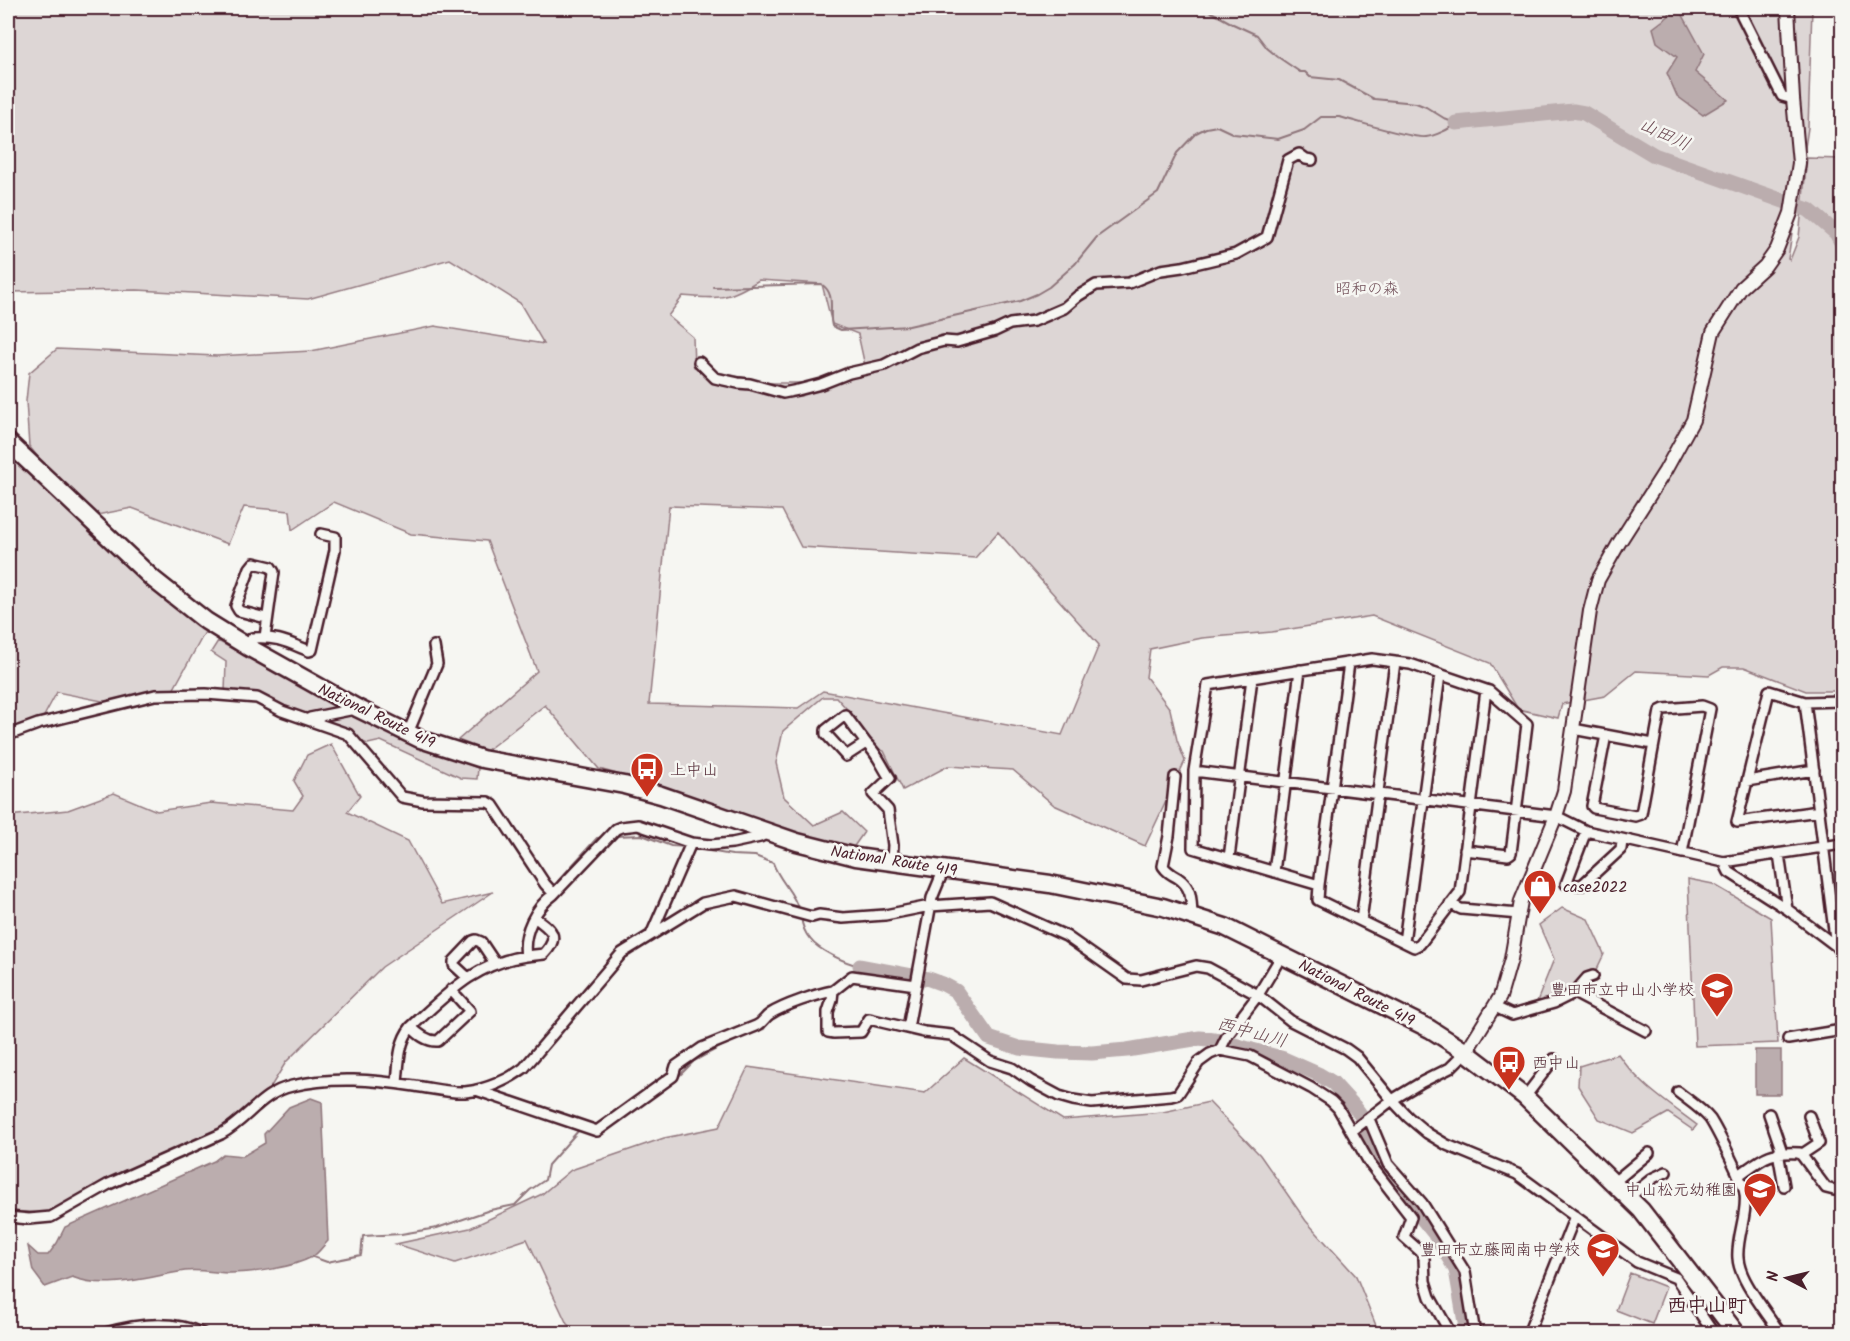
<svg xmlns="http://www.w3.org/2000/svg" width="1850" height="1341" font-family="Kalam,'Klee One',sans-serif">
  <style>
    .green { fill: #ddd6d5; stroke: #947a80; stroke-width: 1.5; fill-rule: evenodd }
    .water { fill: #bbadae; stroke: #8e747a; stroke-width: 1.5 }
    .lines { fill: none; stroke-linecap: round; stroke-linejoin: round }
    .stream { stroke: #8e747a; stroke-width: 2 }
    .river { stroke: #bbadae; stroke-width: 15 }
    .street-casing { stroke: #4a1f2b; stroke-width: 14 }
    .secondary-casing { stroke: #4a1f2b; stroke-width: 16 }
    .highway-casing { stroke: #4a1f2b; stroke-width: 21 }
    .street { stroke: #f6f6f2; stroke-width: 9 }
    .secondary { stroke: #f6f6f2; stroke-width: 12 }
    .highway { stroke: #f6f6f2; stroke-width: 16 }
    .labels { text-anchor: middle; stroke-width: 5; stroke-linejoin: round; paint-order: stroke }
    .park-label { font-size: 16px; fill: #6f4d56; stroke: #f6f6f2 }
    .street-label { font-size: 16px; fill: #4a1f2b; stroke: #f6f6f2 }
    .poi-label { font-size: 16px; fill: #4a1f2b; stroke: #f6f6f2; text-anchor: start }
    .water-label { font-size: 18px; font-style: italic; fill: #6c4a52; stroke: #f6f6f2 }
    .quarter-label { font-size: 20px; font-weight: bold; fill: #4a1f2b; stroke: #f6f6f2 }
  </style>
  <rect width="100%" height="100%" fill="#f6f6f2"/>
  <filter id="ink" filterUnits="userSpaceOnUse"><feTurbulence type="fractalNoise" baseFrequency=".0167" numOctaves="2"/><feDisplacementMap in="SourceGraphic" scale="12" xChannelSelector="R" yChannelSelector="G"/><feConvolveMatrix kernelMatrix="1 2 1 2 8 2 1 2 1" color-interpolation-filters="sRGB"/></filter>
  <g filter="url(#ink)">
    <!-- green -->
    <path class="green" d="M8 8H1812L1808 128 1788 259 1790 260 1799 237 1807 158 1842 159V691H1806L1744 667H1723L1709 675 1636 671 1605 696 1562 704 1558 718 1518 709 1490 663 1372 616 1272 632 1202 638 1150 649 1146 677 1170 709 1177 740 1185 761 1145 846 1054 805 1013 770 948 766 903 790 884 751 872 746 855 718 836 697H823L783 731 776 763 784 797 814 825 843 812 864 832 850 852 650 783 599 769 545 705 486 751 458 740 537 671 487 541 411 534 334 502 292 530 290 511 244 507 228 544 132 508 87 517 29 446 26 401 29 373 57 349 217 356 311 351 435 326 544 344 520 303 450 259 308 299 137 290 8 292ZM759 280 822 284 832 324 858 334 865 366 817 383H769L694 367 693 337 668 316 683 296C720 299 727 300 759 280ZM669 506 782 510 801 547 975 558 998 532 1099 645 1062 735 823 691 798 708 649 704Z
      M8 455 120 557 206 630 172 692 107 702 57 692 43 718 8 729Z
      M218 641 380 730 478 768 477 779 461 778 381 741 368 744 225 692 226 662 211 652Z
      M331 744 360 796 347 812 408 841 442 904 493 892 382 967 286 1062 270 1088 231 1125 46 1213 8 1211V816L68 810 114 793 157 811 211 803 293 810 303 796 294 781 307 755Z
      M1688 879 1713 884 1771 918 1778 1043 1695 1046Z
      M1562 908 1588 919 1604 954 1591 981 1565 993 1538 1013 1534 1009 1554 959 1539 925Z
      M1618 1054C1638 1084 1668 1103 1697 1125L1693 1130 1668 1113 1633 1133 1599 1119 1578 1086 1579 1066Z
      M964 1058 1063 1120 1163 1112 1209 1102 1260 1155 1306 1221 1356 1276 1379 1333H578L567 1324 527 1239 455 1263 396 1244 470 1228 542 1194 571 1170 664 1138 719 1127 748 1067 925 1093Z
      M1630 1273 1666 1287 1652 1324 1616 1310Z"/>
    <!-- water -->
    <path class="water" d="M1667 8H1679L1704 54 1695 72 1728 100 1703 115 1677 96 1667 73 1677 57 1657 42 1653 28 1670 15Z
      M1755 1050H1781V1094H1755Z
      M311 1098 322 1102 328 1241C323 1246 318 1254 312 1257 291 1268 254 1273 231 1273 216 1273 200 1269 185 1271 150 1276 107 1291 72 1277L45 1287 33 1271 28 1246 38 1255H48L57 1243 65 1227 214 1161 223 1154 243 1156 265 1143 264 1134 289 1107Z"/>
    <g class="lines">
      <!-- stream -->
      <path class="stream" d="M1204 8 1233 24 1257 35 1267 48 1278 57 1300 72H1305L1310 77 1339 80 1374 99 1416 103 1426 107 1447 120 1456 123
        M713 287 821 284C837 294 828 311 832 326L841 330 909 326 1020 301 1037 294 1049 287 1075 264 1097 237 1158 193 1177 153 1196 133 1206 128 1217 126 1234 134 1278 139 1304 130 1321 117H1339C1357 121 1411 139 1426 137 1434 136 1451 129 1456 123
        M614 836 642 835 671 846 687 847
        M692 848 732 855 755 856 773 863C779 881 795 893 799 911
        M558 881 597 838 605 837
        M801 917C802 925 804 932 810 939 819 951 846 963 860 966L858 973
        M839 992 856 979
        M750 1033 764 1029 772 1017 798 1006
        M675 1080 694 1061 733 1040
        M313 1257 327 1262 361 1255 363 1236 401 1234 437 1228 490 1210 515 1205 530 1190 545 1180 548 1165 579 1130 582 1131"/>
      <!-- river -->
      <path class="river" d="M1456 123 1573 111 1584 113 1654 155 1809 210 1836 233 1842 244
        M860 966 929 979 943 984 956 991 989 1038 1019 1048 1058 1052 1092 1053 1127 1050 1200 1038 1220 1041 1284 1059 1318 1074 1333 1083 1354 1106 1362 1117 1361 1129 1370 1147 1395 1185 1434 1233 1456 1270 1467 1334"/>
      <!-- street casing -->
      <g class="street-casing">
        <path id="street" d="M1291 8 1295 9
          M1738 8 1782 96 1793 99
          M699 362 715 378 738 383 750 384 783 393 798 390 821 384 849 373 884 365 917 348 944 341 957 342 995 331 1010 324 1034 321 1064 308 1078 296 1096 285 1129 283 1161 270 1182 267 1236 254 1267 237 1269 230 1288 160 1299 154 1306 159 1312 160
          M265 637 274 572 271 567 254 563 250 568 236 606 239 611 266 618
          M248 647 252 638C277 636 287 642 309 651L312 650 335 550V537L321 534
          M1805 702 1836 946
          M310 718 355 709
          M1573 729 1653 744
          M408 733 437 664 434 646
          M8 735 38 724 155 695 206 694 257 698 282 711 348 734 402 797 423 801 488 802 493 805 545 884 554 894
          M1606 735 1592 806 1594 808 1635 816 1641 814 1660 711 1664 709 1702 706 1710 709 1682 853
          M866 743 845 715 826 730V734L846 756 866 743C878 754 881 765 890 778L873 794 888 810 893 845 892 862
          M1194 771 1556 816 1586 831 1724 862 1842 844
          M1175 777 1169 836 1163 866C1167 872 1171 874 1178 878 1193 888 1191 901 1192 917
          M1747 781 1814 770
          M1819 811 1737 822 1769 691 1805 702 1842 701
          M1586 831 1566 884 1582 885 1621 849 1622 841
          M1465 850 1508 855 1511 853 1527 724 1489 691 1486 690 1410 664 1372 659 1208 685 1194 771 1193 848 1319 885 1318 900 1414 947 1420 944 1460 892 1486 690
          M1779 854 1787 909
          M1229 858 1252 678
          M1724 862 1729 872 1787 909 1836 946 1842 954
          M1274 872 1300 670
          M1319 885 1349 663
          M1450 904 1461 909 1519 914
          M1361 921 1395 662
          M651 935 691 843
          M1404 942 1440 675
          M526 956 544 954C561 936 551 929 534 917
          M467 977 454 965V961L473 941 476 940 481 942 495 963
          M833 991 852 976 916 985
          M1574 993 1646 1031
          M1495 1007 1512 1015 1554 1003 1574 993 1587 978 1593 976
          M411 1027C418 1034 427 1042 438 1041L470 1011 451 990
          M908 1028 932 898 944 869
          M1788 1039 1842 1030
          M1220 1050 1227 1036 1258 995 1282 955
          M397 1083C399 1064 398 1043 411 1027 447 994 475 963 526 956 522 933 536 907 554 894L616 829 621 827 638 825 691 843 711 845 732 843 760 837 768 833
          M476 1090 597 1131 673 1076 676 1066 702 1048 756 1026C763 1023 765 1017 770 1014 784 1005 817 994 833 991L832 1000 828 1012V1032L834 1033 861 1032 869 1019 924 1032 951 1035 990 1061 1012 1068 1031 1081 1059 1096 1073 1100 1092 1103 1171 1096 1178 1094 1199 1062 1210 1054 1220 1050 1250 1056 1311 1088 1331 1101 1338 1108 1370 1164 1411 1217 1404 1237 1421 1252 1424 1258 1425 1281 1430 1297 1451 1334
          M1678 1092C1688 1100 1702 1109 1710 1119 1717 1130 1744 1183 1745 1194 1748 1213 1736 1239 1738 1258 1739 1280 1766 1311 1778 1330L1777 1334
          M1525 1097 1554 1059
          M1769 1114 1782 1152
          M1369 1119 1388 1164 1422 1203 1465 1272 1475 1334
          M1352 1131 1392 1100 1422 1082 1450 1068 1466 1052
          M1778 1152 1784 1186
          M1801 1155 1819 1143 1809 1116
          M1738 1176C1763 1158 1768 1151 1800 1153L1826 1188 1834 1190 1842 1188
          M1613 1183 1649 1153
          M1628 1198 1653 1178 1666 1172
          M8 1217 29 1219 51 1217 109 1184 221 1134C248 1119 261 1093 292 1086 333 1076 374 1080 415 1086 431 1088 449 1093 465 1092 486 1090 508 1080 524 1068L622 953 703 903 736 896 812 917 819 915 843 918 885 915 930 906 990 902 1066 936 1127 979 1141 980 1196 966 1208 968 1258 995 1291 1021 1346 1049 1357 1057 1392 1100 1408 1117 1427 1133 1447 1145 1517 1174 1637 1262 1676 1278 1714 1334
          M102 1334C133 1325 172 1319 203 1334
          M1528 1334 1575 1216"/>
      </g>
      <!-- secondary casing -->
      <g class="secondary-casing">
        <path id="secondary" d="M1466 1052 1500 997 1511 959 1521 901 1556 816 1564 791 1590 611 1598 580 1619 543 1665 471 1693 420 1713 332 1741 288 1765 266 1777 249 1791 213 1799 163 1793 99 1788 8"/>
      </g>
      <!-- highway casing -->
      <g class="highway-casing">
        <path id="highway" d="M8 442 153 579 206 621 248 647 357 708 420 739 482 759 624 785 661 795 797 842 856 857 1050 884 1163 907 1225 927 1430 1029 1466 1052 1525 1097 1641 1210 1737 1334"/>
      </g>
      <!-- street -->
      <use href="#street" class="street"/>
      <!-- secondary -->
      <use href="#secondary" class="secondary"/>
      <!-- highway -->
      <use href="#highway" class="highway"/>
    </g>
  </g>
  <!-- icons -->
  <defs>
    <g id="bus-pin" transform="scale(1.725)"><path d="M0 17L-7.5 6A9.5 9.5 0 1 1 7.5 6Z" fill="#c8321e" stroke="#f6f6f2"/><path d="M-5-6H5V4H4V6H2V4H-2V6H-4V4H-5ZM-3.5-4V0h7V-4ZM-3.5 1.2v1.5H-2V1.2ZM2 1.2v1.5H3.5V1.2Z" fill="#fff"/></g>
    <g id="shop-pin" transform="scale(1.725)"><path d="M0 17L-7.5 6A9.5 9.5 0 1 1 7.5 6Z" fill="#c8321e" stroke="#f6f6f2"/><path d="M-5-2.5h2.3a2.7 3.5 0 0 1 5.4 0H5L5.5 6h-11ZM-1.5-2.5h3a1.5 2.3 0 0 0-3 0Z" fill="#fff"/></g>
    <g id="school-pin" transform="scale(1.725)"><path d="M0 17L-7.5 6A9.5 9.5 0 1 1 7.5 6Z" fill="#c8321e" stroke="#f6f6f2"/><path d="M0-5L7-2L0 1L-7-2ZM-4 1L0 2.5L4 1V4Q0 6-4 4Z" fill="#fff"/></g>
  </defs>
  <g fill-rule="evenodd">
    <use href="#bus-pin" x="647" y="769"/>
    <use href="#shop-pin" x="1540" y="886"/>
    <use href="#school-pin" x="1717" y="989"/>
    <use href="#bus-pin" x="1509" y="1062"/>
    <use href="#school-pin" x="1760" y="1189"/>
    <use href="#school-pin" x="1603" y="1249"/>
  </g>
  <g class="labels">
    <!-- park labels -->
    <g class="park-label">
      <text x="1367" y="294">昭和の森</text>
    </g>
    <!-- street labels -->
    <g class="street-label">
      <text transform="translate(377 715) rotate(26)" y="6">National Route 419</text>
      <text transform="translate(894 860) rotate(9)" y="6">National Route 419</text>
      <text transform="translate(1357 992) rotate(27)" y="6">National Route 419</text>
    </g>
    <!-- poi labels -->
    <g class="poi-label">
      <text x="670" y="775">上中山</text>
      <text x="1563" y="892">case2022</text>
      <text x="1694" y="995" text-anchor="end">豊田市立中山小学校</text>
      <text x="1532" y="1068">西中山</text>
      <text x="1737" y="1195" text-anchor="end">中山松元幼稚園</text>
      <text x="1580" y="1255" text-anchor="end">豊田市立藤岡南中学校</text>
    </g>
    <!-- water labels -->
    <g class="water-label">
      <text transform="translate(1665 134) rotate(25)" y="6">山田川</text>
      <text transform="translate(1252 1032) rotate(15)" y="6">西中山川</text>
    </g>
    <!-- quarter labels -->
    <g class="quarter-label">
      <text x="1707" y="1312">西中山町</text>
    </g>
  </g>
  <!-- margin -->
  <rect width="1850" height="1341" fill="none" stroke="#f6f6f2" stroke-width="30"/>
  <rect x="15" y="15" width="1820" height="1311" fill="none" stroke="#4a1f2b" stroke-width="2" filter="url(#ink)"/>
  <!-- north arrow -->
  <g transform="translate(1787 1278) rotate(277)" stroke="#f6f6f2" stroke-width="4.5" paint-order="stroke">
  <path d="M0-4.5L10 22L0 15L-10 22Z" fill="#4a1f2b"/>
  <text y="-9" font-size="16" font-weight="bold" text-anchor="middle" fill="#4a1f2b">N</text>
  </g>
</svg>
